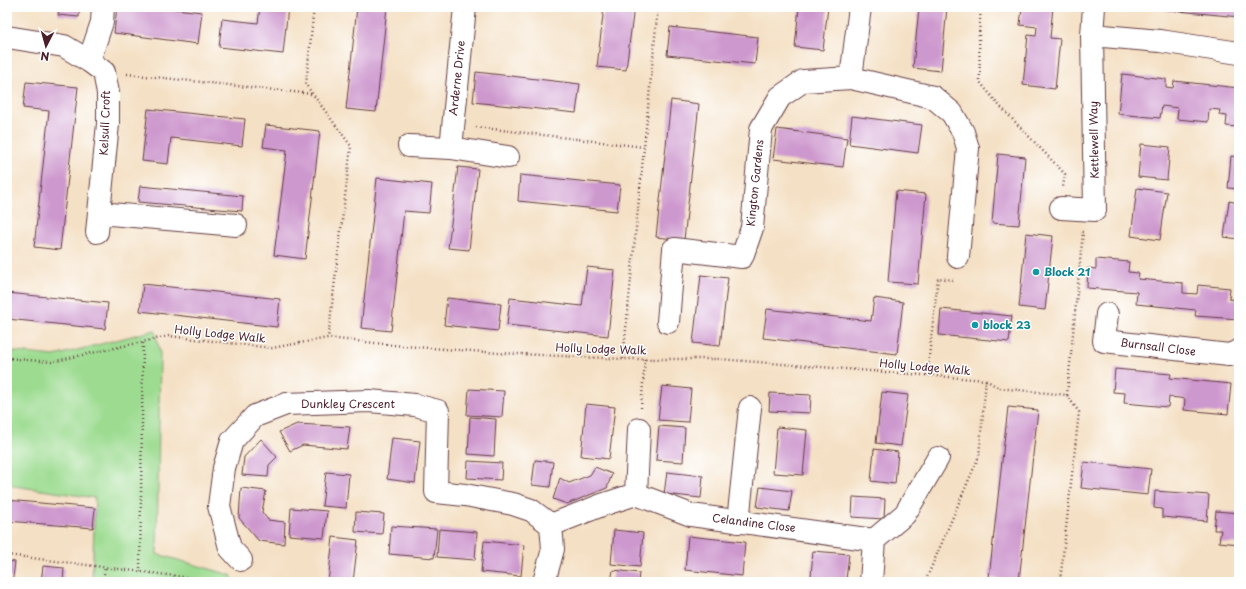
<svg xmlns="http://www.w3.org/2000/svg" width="1246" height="589" font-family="'Playpen Sans',sans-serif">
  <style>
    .green { fill: #9cdb90; stroke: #737d5e }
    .building { fill: #cd98ce }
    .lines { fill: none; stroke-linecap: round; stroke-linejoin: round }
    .minor-casing { stroke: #643c42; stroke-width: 24 }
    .path { stroke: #643c42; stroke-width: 2.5; stroke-dasharray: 1 3; stroke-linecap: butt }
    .minor { stroke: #fff; stroke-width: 22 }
    .culture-dot { fill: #0f9aa8; stroke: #fff; stroke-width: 1.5 }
    .labels { text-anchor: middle; stroke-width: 3; stroke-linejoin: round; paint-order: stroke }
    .street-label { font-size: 11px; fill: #4a1f2b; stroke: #fff }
    .culture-label { font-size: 11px; font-weight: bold; fill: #0d838f; stroke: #fff; text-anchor: start }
  </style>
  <rect width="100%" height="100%" fill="#fff"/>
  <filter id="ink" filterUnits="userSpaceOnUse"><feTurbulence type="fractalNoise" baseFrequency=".025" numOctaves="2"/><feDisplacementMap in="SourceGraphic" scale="8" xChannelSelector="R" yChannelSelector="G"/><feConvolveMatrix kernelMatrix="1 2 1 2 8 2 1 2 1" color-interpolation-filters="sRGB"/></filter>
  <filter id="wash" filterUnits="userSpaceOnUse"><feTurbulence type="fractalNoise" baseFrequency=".012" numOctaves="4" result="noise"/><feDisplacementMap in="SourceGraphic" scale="16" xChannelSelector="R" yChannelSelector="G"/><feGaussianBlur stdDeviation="0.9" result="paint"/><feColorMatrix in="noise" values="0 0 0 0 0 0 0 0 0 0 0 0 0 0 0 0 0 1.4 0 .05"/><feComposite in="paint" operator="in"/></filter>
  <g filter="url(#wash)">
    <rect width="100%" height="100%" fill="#f4e0c4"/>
    <!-- green -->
    <path class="green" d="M155 330 160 353 157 554 231 575 234 582H92L95 498 7 485V351L54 356Z"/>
    <g id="blocks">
      <!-- building -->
      <path class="building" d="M59 7H80L79 17 58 15Z
        M117 7H159L202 12 198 44 114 33Z
        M260 7H288L283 54 219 47 222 19 258 23Z
        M357 7H387L376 112 346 109Z
        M604 7H634L626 70 597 67Z
        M799 7H828L823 50 795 47Z
        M919 7H947L941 71 913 68Z
        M1022 7H1053L1050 38 1060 39 1055 89 1023 85 1028 35 1036 36 1037 27 1020 25Z
        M1147 7H1239V17L1147 8Z
        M670 27 758 37 755 64 667 55Z
        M476 72 580 84 576 113 473 102Z
        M1122 74 1166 79V87L1173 88 1174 81 1239 88V127L1226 126 1227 116 1219 115 1220 110 1209 109 1208 122 1177 119 1178 108 1162 106 1160 118 1118 114Z
        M26 82 78 87 60 250 34 247 49 111 23 108Z
        M671 100 699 104 684 240 656 237Z
        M148 109 245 119 242 146 171 138 168 164 142 161Z
        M852 116 922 125 918 153 849 144Z
        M266 125 320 131 305 259 274 255 287 150 263 147Z
        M777 129 847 138 843 167 773 159Z
        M1141 144 1170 147 1167 180 1138 177Z
        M998 154 1025 157 1019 225 992 223Z
        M1231 156 1239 157V189L1228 188Z
        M458 167 478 169 469 250 448 248Z
        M520 175 620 185 617 211 518 201Z
        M377 178 432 184 429 213 404 211 391 331 361 328Z
        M140 186 243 196 242 211 138 202Z
        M1137 188 1167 192 1160 240 1131 236Z
        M896 191 926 194 918 284 888 282Z
        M1229 201 1239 203V239L1224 237Z
        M1026 233 1053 236 1045 310 1019 307Z
        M1096 259 1129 262 1128 272 1139 273 1138 279 1183 283V293L1197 294 1198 285 1230 288 1229 299 1239 300V319L1195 316 1196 310 1136 304 1137 292 1087 288 1088 268 1096 269Z
        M587 267 615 270 608 336 507 325 510 298 582 306Z
        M701 275 728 278 720 346 693 343Z
        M143 284 280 299 277 327 140 311Z
        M7 293 108 303 105 329 7 319Z
        M447 298 501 304 498 331 444 325Z
        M874 298 903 302 897 354 763 338 767 309 871 321Z
        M941 309 1012 316 1009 342 939 335Z
        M1115 369 1171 374 1170 378 1231 384 1228 414 1184 410 1185 399 1179 398 1169 397 1168 407 1124 403 1125 393 1113 392Z
        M662 386 691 389 688 422 658 420Z
        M469 389 504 391 502 417 467 415Z
        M882 392 908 395 901 446 876 443Z
        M770 393 811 395 810 413 769 411Z
        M586 404 615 407 609 459 581 456Z
        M1008 407 1038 410 1019 581 989 578Z
        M470 417 496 419 494 456 468 454Z
        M297 424 350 427 347 449 303 445 290 451 279 432Z
        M659 426 685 428 683 462 656 460Z
        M777 427 807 430 803 475 773 473Z
        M392 438 420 441 415 483 387 479Z
        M261 439 277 457 269 465 268 477 242 475 244 457Z
        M874 449 898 452 895 484 871 481Z
        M535 460 553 462 550 487 532 485Z
        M468 461 502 463 501 480 467 478Z
        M1084 462 1151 469 1148 495 1081 488Z
        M595 467 612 474 607 488 567 504 553 499 560 478 569 483 590 475Z
        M326 472 349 474 346 508 322 506Z
        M667 472 703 476 701 498 664 494Z
        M760 487 792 491 789 511 757 507Z
        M241 488 266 491 262 512 268 520 285 522 284 544 259 541 239 518Z
        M1155 491 1209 495 1207 521 1162 517V509L1154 508Z
        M853 497 885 499 884 519 852 517Z
        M7 500 95 508 93 528 7 521Z
        M291 508 327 511 324 538 289 535Z
        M1216 511 1239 513V544L1219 542 1221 530H1214Z
        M356 512 384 514 382 534 355 532Z
        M391 526 437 529 434 558 389 554Z
        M439 529 477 532 475 560 437 557Z
        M614 530 643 533 640 567 611 564Z
        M688 536 745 542 742 576 685 570Z
        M333 537 358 540 353 582H328Z
        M484 541 524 545 521 576 481 572Z
        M813 551 849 554 846 580 811 577Z
        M7 561 15 562 13 578H7Z
        M43 566 64 568 63 582H41Z
        M613 570 639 573 638 582H611Z"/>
    </g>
  </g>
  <g filter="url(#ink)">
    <use href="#blocks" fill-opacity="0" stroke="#643c42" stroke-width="1"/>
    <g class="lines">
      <!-- minor casing -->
      <g class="minor-casing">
        <path id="minor" d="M860 7 851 78 933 97 952 113 963 132 968 148 958 257
          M1092 35 1160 41 1239 53
          M7 37 64 46 89 61 104 72 108 93V124L97 232
          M89 61 102 22 103 7
          M409 146 451 148 508 157
          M451 148 465 7
          M1061 208 1095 210 1092 35 1094 7
          M99 213 236 225
          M1107 314 1104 341 1229 355 1239 351
          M668 322 674 249 742 257 752 228 761 129 780 97 803 81 851 78
          M636 494 639 429
          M738 522 750 408
          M551 525 602 505 636 494 691 515 874 540 871 582
          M874 540 905 514 938 458
          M241 560 230 548 219 506 224 468 232 441 255 416 286 404 369 401 415 405 438 411 436 492 465 495 513 504 531 510 551 525 553 549 544 582"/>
      </g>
      <!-- path -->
      <path class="path" d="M314 7 306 85 351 146 328 338
        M981 7 979 34 980 82 997 103 1065 174 1063 187
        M127 74 312 94
        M476 127 644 147
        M7 358 51 362 169 336 272 348 328 338 403 346 499 353 623 359H719L986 380 979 456 925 582
        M623 359 658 7
        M927 375 938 278 953 280
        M986 380 999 388 1067 395 1079 412 1060 582
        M1067 395 1083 232H1081
        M641 408 645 359
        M7 555 223 582
        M140 572 143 342
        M103 582 105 567"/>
      <!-- minor -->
      <use href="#minor" class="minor"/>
    </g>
  </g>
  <!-- markers -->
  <g class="culture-dot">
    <circle cx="1036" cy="272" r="4"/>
    <circle cx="975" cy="325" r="4"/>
  </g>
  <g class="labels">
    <!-- street labels -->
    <g class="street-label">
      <text transform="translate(457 78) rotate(-84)" y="4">Arderne Drive</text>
      <text transform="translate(105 123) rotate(-88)" y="4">Kelsull Croft</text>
      <text transform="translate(1094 140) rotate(-91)" y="4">Kettlewell Way</text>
      <text transform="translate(755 183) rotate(-84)" y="4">Kington Gardens</text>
      <text transform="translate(220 334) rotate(6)" y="4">Holly Lodge Walk</text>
      <text transform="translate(1158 347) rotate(7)" y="4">Burnsall Close</text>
      <text transform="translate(601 349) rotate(2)" y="4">Holly Lodge Walk</text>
      <text transform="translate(925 367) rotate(5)" y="4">Holly Lodge Walk</text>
      <text x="348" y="408">Dunkley Crescent</text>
      <text transform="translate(754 523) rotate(7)" y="4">Celandine Close</text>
    </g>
    <!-- culture labels -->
    <g class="culture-label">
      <text x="1044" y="276">Block 21</text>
      <text x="983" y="329">block 23</text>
    </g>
  </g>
  <!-- margin -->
  <rect width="1246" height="589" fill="none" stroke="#fff" stroke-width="24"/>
  <!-- north arrow -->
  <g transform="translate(46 46) rotate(186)" stroke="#ffffff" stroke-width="3" paint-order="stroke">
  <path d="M0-3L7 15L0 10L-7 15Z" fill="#4a1f2b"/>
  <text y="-6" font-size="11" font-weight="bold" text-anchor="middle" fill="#4a1f2b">N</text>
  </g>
</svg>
